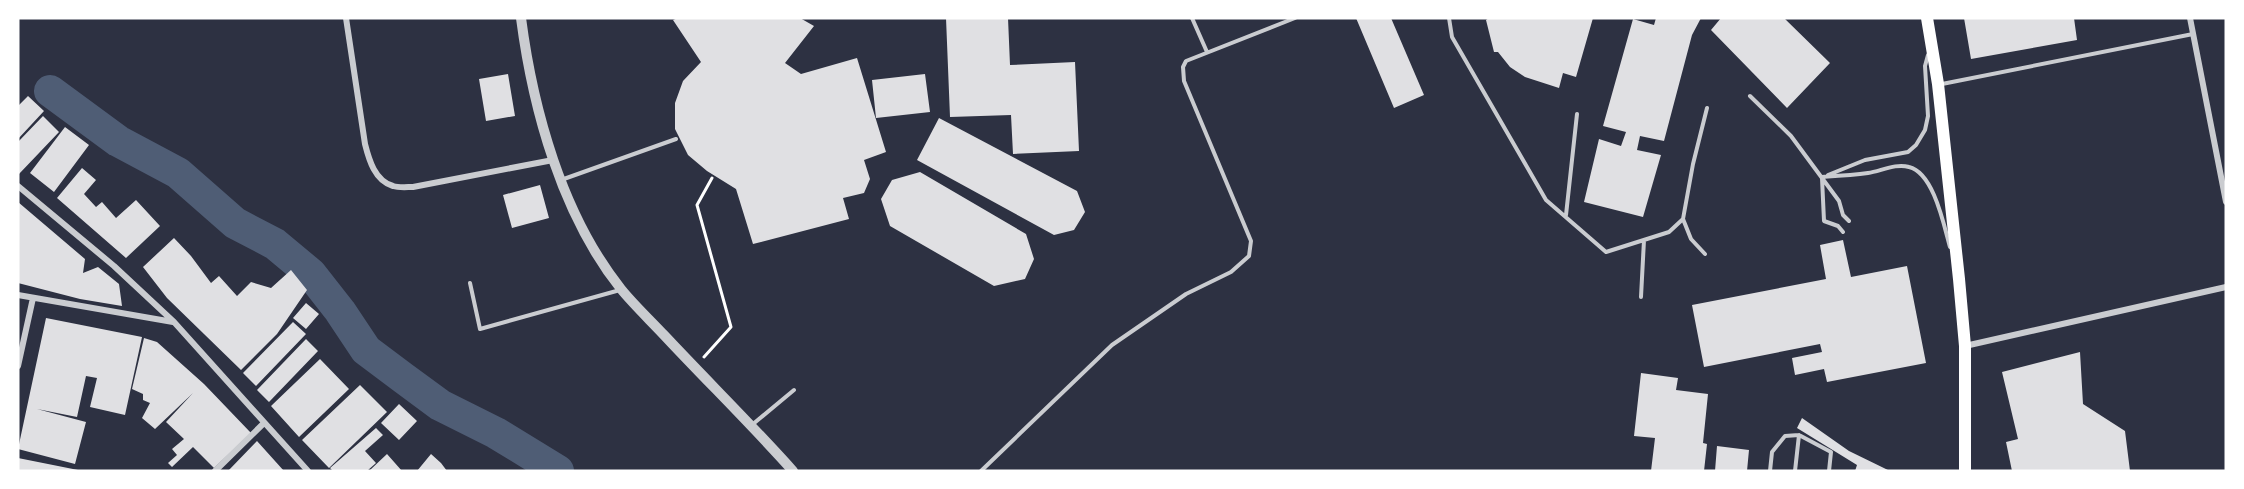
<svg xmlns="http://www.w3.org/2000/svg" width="2244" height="489" font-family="'PT Sans',sans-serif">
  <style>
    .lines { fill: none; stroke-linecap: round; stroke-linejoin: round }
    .river { stroke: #4f5d75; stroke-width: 32 }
    .building { fill: #e0e0e3 }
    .path { stroke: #fff; stroke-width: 3 }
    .service { stroke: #caccd0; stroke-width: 4 }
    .minor { stroke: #caccd0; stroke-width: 6 }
    .tertiary { stroke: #caccd0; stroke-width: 10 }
    .secondary { stroke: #fff; stroke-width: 12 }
  </style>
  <rect width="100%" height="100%" fill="#2d3142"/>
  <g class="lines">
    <!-- river -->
    <path class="river" d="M50 91 118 141 178 173 235 223 275 244 311 274 340 311 366 350 402 377 440 405 496 433 558 471"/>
  </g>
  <!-- building -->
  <path class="building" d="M678 18H800L814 26 785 63 801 74 857 58 886 152 864 160 870 179 864 193 843 198 849 219 753 244 736 189 707 171 688 155 675 129V103L683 81 701 62 673 20Z
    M946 18H1008L1010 65 1075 62 1079 151 1013 154 1011 115 950 117Z
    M1356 18H1391L1424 95 1394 108Z
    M1489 18H1593L1576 77 1563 73 1559 88 1525 77 1510 67 1498 52H1494L1486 20Z
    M1656 18H1701L1692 35 1664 141 1640 136 1637 150 1661 155 1643 217 1584 202 1599 139 1621 146 1626 132 1603 126 1633 19 1654 25Z
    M1721 18H1784L1830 63 1787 108 1711 30Z
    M1964 18H2074L2077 40 1971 59Z
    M508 74 515 116 486 121 479 79Z
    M925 74 930 112 876 118 872 80Z
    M28 96 44 111 18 139V106Z
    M43 116 59 132 19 174 18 142Z
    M939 118 1077 191 1085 212 1074 230 1054 235 917 160Z
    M65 127 89 145 54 192 30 173Z
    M82 168 96 180 84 194 96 207 102 202 116 218 136 200 160 226 126 258 57 198Z
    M920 172 1026 234 1034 259 1025 279 994 286 890 226 881 199 892 180Z
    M540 185 549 218 512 228 503 195Z
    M18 202 85 259 83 273 98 267 119 284 122 306 80 299 18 283Z
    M174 238 191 256 211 283 219 276 237 296 251 282 271 288 291 270 307 290 277 334 241 370 167 298 143 267Z
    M1843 240 1851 277 1907 266 1926 363 1827 382 1824 369 1795 375 1792 358 1822 352 1820 344 1704 367 1692 305 1826 279 1820 245Z
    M306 303 319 314 306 329 293 318Z
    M46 318 142 337 125 415 90 407 97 378 86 376 77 417 37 409 86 422 75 464 18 449Z
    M293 322 306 334 256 386 243 373Z
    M144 338 157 342 204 384 251 433 214 468 193 447 172 467 168 463 177 455 172 449 184 439 166 422 193 393 155 429 142 418 150 403 143 400V394L132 389Z
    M306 339 318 351 269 402 257 390Z
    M2080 352 2083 404 2125 431 2130 471H2012L2006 442 2018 439 2002 372Z
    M320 359 349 389 299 437 271 406Z
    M1641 373 1678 378 1676 390 1708 394 1703 443 1707 444 1704 471H1651L1655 438 1634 436Z
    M360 385 387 412 329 468 302 440Z
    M399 404 417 421 399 440 381 423Z
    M1802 418 1849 451 1890 471H1855L1857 465 1797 428Z
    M376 428 383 435 365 451 376 463 367 471H333L330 468Z
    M257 441 284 471H228Z
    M1717 446 1749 450 1747 471H1715Z
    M387 454 402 471H369Z
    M431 454 441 463 447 471H417Z
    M18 458 78 470 77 471H18Z"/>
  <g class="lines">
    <!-- path -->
    <path class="path" d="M704 357 731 327 697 205 712 178"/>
    <!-- service -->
    <path class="service" d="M1192 18 1207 52
      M1449 18 1452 37 1546 200 1606 252 1669 232 1683 219
      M1942 84 2193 34
      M1750 96 1791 136 1839 201 1843 215 1849 221
      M1828 175 1865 160 1908 152 1916 145 1925 130 1928 116 1925 66 1928 55
      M1822 177C1837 176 1853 175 1868 173 1881 171 1896 163 1909 167 1934 173 1944 226 1950 247
      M1822 178 1824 221 1838 226 1843 232
      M561 180 676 139
      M1566 215 1577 114
      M1705 254 1691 239 1683 219 1693 164 1707 108
      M470 283 480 329 620 290
      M1641 297 1644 240
      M753 424 794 390
      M981 471 1112 345 1186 294 1231 272 1249 256 1251 241 1184 81 1183 67 1186 61 1295 18
      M1770 471 1772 452 1785 436 1799 435
      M1795 471 1799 435 1831 452 1829 471"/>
    <!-- minor -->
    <path class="minor" d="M346 18 365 144C369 160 375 181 393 186 399 188 407 187 413 187L553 160
      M2190 18 2226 202
      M18 186 114 266 174 322 308 471
      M18 295 173 322
      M1965 346 2226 287
      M18 366 33 298
      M215 471 264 423"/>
    <!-- tertiary -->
    <path class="tertiary" d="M521 18C533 110 562 215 621 289 634 305 650 320 664 335 707 381 751 424 793 471"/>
    <!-- secondary -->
    <path class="secondary" d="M1927 18 1938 84 1959 279 1965 346V471"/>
  </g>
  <!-- border -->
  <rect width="2244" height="489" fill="none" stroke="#ffffff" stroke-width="39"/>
</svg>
